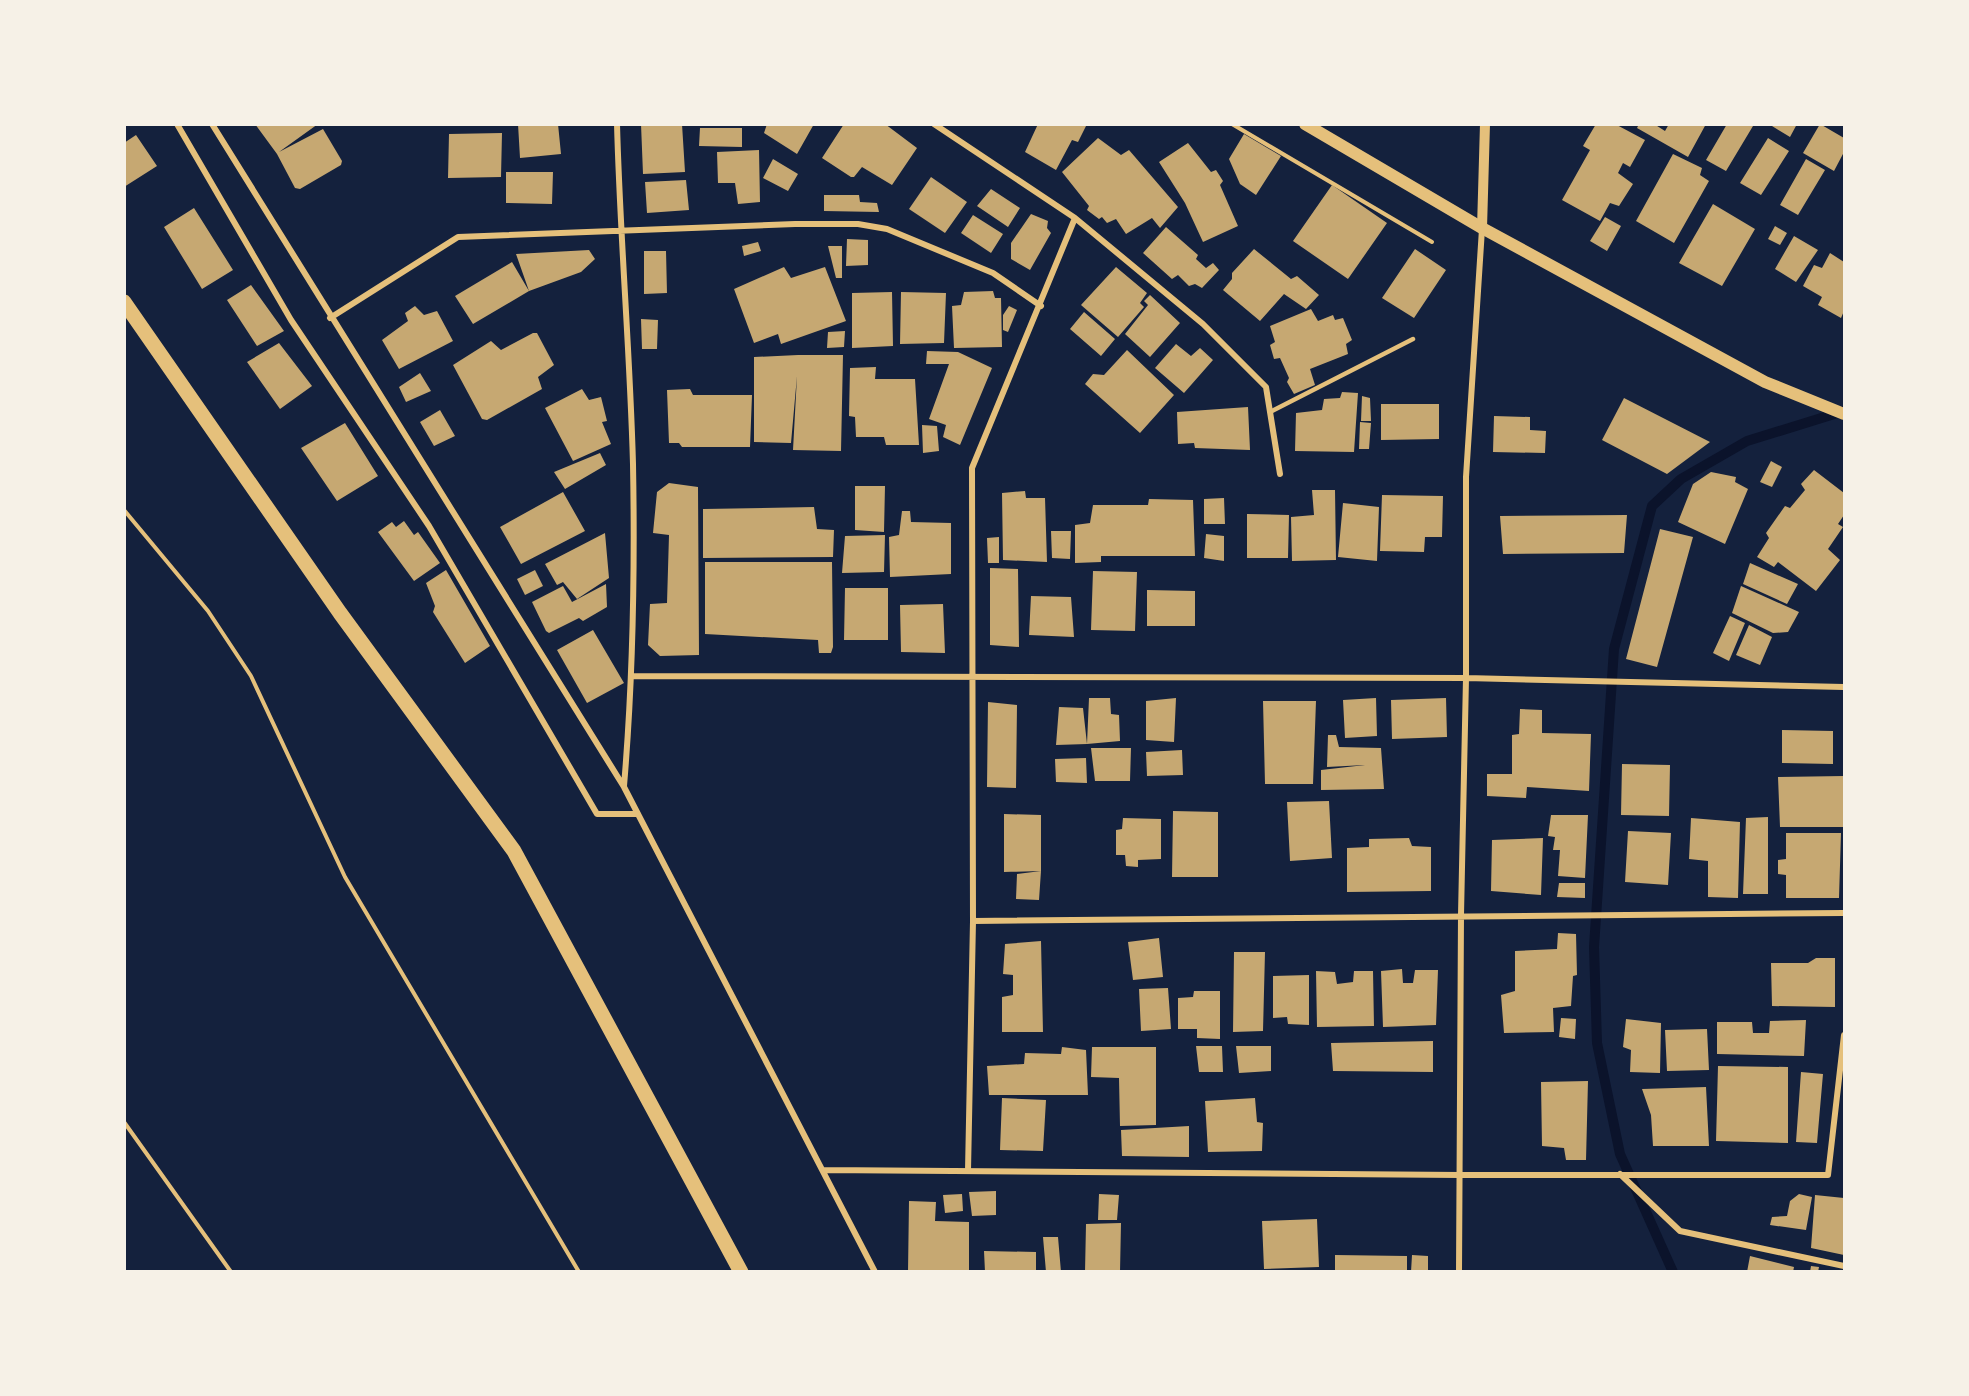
<svg xmlns="http://www.w3.org/2000/svg" width="1969" height="1396" font-family="Arial,sans-serif">
  <style>
    .lines { fill: none; stroke-linecap: round; stroke-linejoin: round }
    .stream { stroke: #0b132b; stroke-width: 10 }
    .building { fill: #c6a872 }
    .path { stroke: #e5c07b; stroke-width: 4 }
    .service { stroke: #e5c07b; stroke-width: 4.5 }
    .minor { stroke: #e5c07b; stroke-width: 6 }
    .tertiary { stroke: #e5c07b; stroke-width: 10 }
    .secondary { stroke: #e5c07b; stroke-width: 12 }
    .primary { stroke: #e5c07b; stroke-width: 15 }
  </style>
  <rect width="100%" height="100%" fill="#14213d"/>
  <g class="lines">
    <!-- stream -->
    <path class="stream" d="M1673 1272 1620 1154 1597 1043 1594 947 1614 649 1652 506 1681 479 1747 441 1844 411"/>
  </g>
  <!-- building -->
  <path class="building" d="M255 124H318L279 152 323 129 342 161 341 165 300 189 295 188 277 154Z
    M518 124H558L561 154 520 158Z
    M641 124H682L685 172 643 174Z
    M767 124H814L797 154 764 133Z
    M844 124H885L917 148 892 185 862 167 854 177H851L822 158Z
    M1038 124H1087L1078 142 1072 140 1056 170 1025 152Z
    M1596 124H1615L1645 140 1630 167 1623 163 1618 173 1633 184 1619 206 1610 203 1600 221 1562 200 1590 150 1583 146Z
    M1639 124H1654L1665 131 1669 124H1706L1688 157 1637 128Z
    M1727 124 1753 126 1726 171 1706 160Z
    M1773 124H1797L1790 137 1772 126Z
    M1820 124 1844 138V152L1834 171 1803 153Z
    M700 128H742V147L699 146Z
    M502 133 501 177 448 178 449 134Z
    M1244 134 1281 156 1256 195 1240 184 1229 159Z
    M136 135 157 166 124 187V143Z
    M1098 138 1121 155 1129 150 1178 207 1160 228 1152 218 1126 234 1116 219 1107 223 1102 217 1099 219 1087 210 1089 206 1062 172Z
    M1768 138 1789 151 1761 195 1740 183Z
    M1188 143 1211 172 1216 170 1223 181 1220 185 1238 226 1203 242 1185 203 1159 162Z
    M759 150 760 202 738 204 735 183H718L717 152Z
    M1673 154 1702 168 1700 175 1709 181 1674 243 1636 221Z
    M773 159 798 174 788 191 763 178Z
    M1806 159 1825 170 1798 215 1780 205Z
    M506 172H553L552 204 506 203Z
    M931 177 967 202 945 233 909 209Z
    M686 180 689 210 647 213 645 182Z
    M1332 185 1387 223 1348 279 1293 241Z
    M991 189 1020 208 1008 227 977 206Z
    M824 195H859L860 202 877 203 879 212 824 211Z
    M1713 204 1755 229 1722 286 1679 263Z
    M194 208 233 270 202 289 164 227Z
    M1031 214 1048 221 1047 228 1051 233 1030 270 1011 259V243Z
    M973 215 1003 234 991 253 961 233Z
    M1605 217 1621 226 1607 251 1590 241Z
    M1775 226 1787 233 1780 245 1768 239Z
    M1166 227 1198 255 1196 259 1206 268 1213 263 1219 270 1202 288 1195 284 1189 286 1178 275 1172 279 1143 253Z
    M1794 236 1818 250 1796 282 1775 269Z
    M847 239 868 240V265L846 266Z
    M758 242 761 251 744 256 742 246Z
    M828 246H842V278H836Z
    M1254 249 1291 279 1297 276 1319 295 1306 309 1284 294 1260 321 1223 290 1232 279V273Z
    M1415 249 1446 270 1414 318 1382 298Z
    M589 250 595 259 581 272 529 291 473 324 455 296 512 262 529 291 516 254Z
    M644 251H666L667 293 644 294Z
    M1830 253 1844 262V311L1841 318 1818 305 1822 297 1803 286 1814 265 1822 268Z
    M784 267 791 278 825 267 846 321 781 344 778 334 754 343 734 289Z
    M1116 267 1147 293 1140 303 1144 307 1118 337 1081 305Z
    M251 285 284 331 257 346 227 300Z
    M993 291 995 298H1001L1002 347 954 348 952 306 961 305 964 292Z
    M892 292 893 346 852 348V293Z
    M901 292 946 293 944 343 900 344Z
    M1150 295 1180 323 1150 357 1125 334 1148 305 1144 301Z
    M415 306 424 315 437 311 453 341 399 369 382 340 408 321 405 313Z
    M1009 306 1017 310 1008 332 1003 330V315Z
    M1311 309 1318 321 1333 315 1335 320 1343 318 1352 340 1346 344 1348 354 1310 369 1315 385 1294 394 1287 382 1289 378 1280 358 1274 359 1270 345 1275 342 1270 326Z
    M1084 312 1115 339 1101 356 1070 329Z
    M641 319 658 320 657 349H642Z
    M845 331 844 347 827 348 828 332Z
    M533 333H537L554 365 538 377 542 389 487 420 482 419 453 365 491 341 501 350Z
    M279 343 312 386 280 409 247 362Z
    M1176 344 1191 356 1200 348 1213 360 1184 393 1155 368Z
    M1127 350 1174 395 1140 433 1085 384 1093 374 1104 375Z
    M927 351 958 352 992 368 960 445 943 437 946 425 929 419 949 364H926Z
    M798 355H843L841 451 793 450 797 376 791 443 754 442V357Z
    M876 367 875 379H915L919 445H886L884 437H856L855 417 849 416 850 368Z
    M420 373 431 391 406 402 399 387Z
    M582 389 589 400 601 397 607 421 602 422 611 444 573 461 545 408Z
    M690 389 693 395H752L750 447H682L679 443H669L667 390Z
    M1342 392 1358 393 1354 452 1295 451 1296 413 1322 410 1324 399 1340 398Z
    M1362 396 1370 398 1371 421H1361Z
    M1624 398 1710 442 1667 474 1602 440Z
    M1381 404H1439V439L1381 440Z
    M1248 407 1250 450 1195 448 1194 443 1178 444 1177 412Z
    M440 410 455 436 434 446 420 422Z
    M1494 416 1530 417V430L1546 431 1545 453 1493 452Z
    M1360 422 1371 423 1369 449H1359Z
    M345 423 378 476 337 501 301 448Z
    M922 425 937 426 939 451 923 453Z
    M600 453 606 465 565 489 554 472Z
    M1771 461 1782 467 1772 487 1760 482Z
    M1814 470 1844 493V515L1838 524 1843 527 1828 549 1840 560 1816 591 1778 562 1774 567 1757 557 1769 538 1766 533 1785 506 1790 508 1805 490 1801 484Z
    M1711 472 1736 477 1735 482 1748 489 1725 544 1678 522 1693 484Z
    M669 483 698 487 699 655 660 656 648 645 650 604 667 603 669 535 653 533 657 492Z
    M855 486H885L884 532 855 530Z
    M1312 490H1335L1336 560 1292 561 1291 517 1314 515Z
    M1025 491 1026 498H1045L1047 562 1003 560 1002 493Z
    M563 492 585 531 521 564 500 527Z
    M1382 495 1443 496 1442 537H1425L1424 552 1380 551Z
    M1224 498 1225 524H1204V499Z
    M1149 499 1193 500 1195 556H1101V562L1075 563V525L1090 523 1093 505H1148Z
    M1343 503 1379 507 1377 561 1338 557Z
    M814 507 817 529 834 530 833 557 703 558V509Z
    M902 511H910L911 522 951 523V574L890 577 889 537 899 535Z
    M1247 514 1289 515 1288 558H1247Z
    M1627 515 1624 553 1503 554 1500 516Z
    M404 521 414 535 418 532 440 563 414 581 378 532 392 522 396 527Z
    M1660 529 1693 537 1657 667 1626 659Z
    M1051 531H1071L1070 559 1052 558Z
    M605 533 609 578 577 599 563 582 557 585 545 564Z
    M1206 534 1224 536V561L1204 558Z
    M885 535 884 572 842 573 845 536Z
    M999 537V563H988L987 538Z
    M705 562H832L833 647 831 653H819L818 640 705 634Z
    M1750 563 1798 584 1787 604 1743 584Z
    M990 568 1018 569 1019 647 990 645Z
    M446 570 490 646 465 663 433 612 435 606 426 583Z
    M535 570 543 586 525 595 517 579Z
    M1093 571 1137 572 1135 631 1091 630Z
    M606 584 607 607 583 621 579 618 549 633 546 631 532 602 563 586 572 602Z
    M1741 586 1799 612 1788 632 1773 633 1732 613Z
    M845 588H888V640H844Z
    M1147 590 1195 591V626H1147Z
    M1031 596 1071 597 1074 637 1029 635Z
    M943 604 945 653 901 652 900 605Z
    M1730 616 1745 623 1729 661 1713 653Z
    M1749 625 1772 637 1760 665 1736 655Z
    M593 630 624 683 587 703 557 650Z
    M1089 698H1110L1111 714 1119 715 1120 741 1087 744Z
    M1176 698 1174 742 1146 740V701Z
    M1376 698 1377 736 1345 738 1343 700Z
    M1446 698 1447 737 1392 739 1391 700Z
    M1263 701H1316L1313 784H1265Z
    M988 702 1017 705 1016 788 987 787Z
    M1059 707 1083 708 1087 744 1056 745Z
    M1520 709 1542 710V733L1591 734 1589 791 1527 787 1526 798 1487 796V774H1512V735L1519 734Z
    M1782 730 1833 731V764L1782 763Z
    M1328 735H1336L1339 747 1381 748 1384 789 1321 790V770L1365 765 1327 767Z
    M1091 748H1131L1130 781H1095Z
    M1182 750 1183 775 1147 776 1146 752Z
    M1086 758 1087 783 1056 782 1055 759Z
    M1622 764 1670 765 1669 816 1621 815Z
    M1844 776V827H1780L1778 777Z
    M1329 801 1332 858 1290 861 1287 802Z
    M1173 811 1218 812V877H1172Z
    M1004 814 1041 815V871L1004 872Z
    M1551 815H1588L1585 878 1558 876 1560 850H1553L1555 837 1548 836Z
    M1768 817V894H1743L1746 818Z
    M1123 818 1161 819V859L1138 860V867L1126 866 1125 855H1116V830L1122 829Z
    M1691 818 1740 822 1738 898 1708 897V861L1689 859Z
    M1628 831 1671 833 1668 885 1625 882Z
    M1786 833H1841L1839 898H1786V875L1778 874V860L1786 859Z
    M1409 838 1412 846 1431 847V891L1347 892V848L1369 847V839Z
    M1543 838 1541 895 1491 891 1492 840Z
    M1041 871 1039 900 1016 899 1017 874Z
    M1559 883H1585V898L1557 897Z
    M1558 933 1576 934 1577 975 1573 976 1571 1006 1553 1008 1554 1032 1504 1033 1501 995 1515 991V951L1557 949Z
    M1159 938 1163 977 1133 980 1128 942Z
    M1041 941 1043 1032H1002V997L1013 995V975L1003 974 1005 944Z
    M1234 952H1265L1263 1031 1233 1032Z
    M1816 958H1835V1007L1772 1006 1771 963H1808Z
    M1402 969 1403 983H1413L1415 970H1438L1436 1025 1383 1027 1381 971Z
    M1316 971 1335 972 1337 984 1353 982 1354 971H1373L1374 1026 1317 1027Z
    M1309 975V1025L1288 1024 1287 1017 1273 1018V976Z
    M1168 988 1171 1029 1141 1031 1139 989Z
    M1194 991H1220V1039L1197 1038V1029H1178V998L1193 997Z
    M1561 1018 1576 1019 1575 1039 1559 1037Z
    M1626 1019 1661 1023 1660 1073 1630 1072 1631 1050 1623 1047Z
    M1806 1020 1804 1056 1717 1054V1022H1752L1753 1033H1769L1770 1021Z
    M1707 1029 1709 1070 1667 1071 1665 1030Z
    M1433 1041V1072L1333 1071 1331 1043Z
    M1196 1046H1222L1223 1072H1199Z
    M1236 1046H1271V1071L1239 1073Z
    M1062 1047 1086 1050 1088 1095H989L987 1066 1024 1064 1025 1053 1061 1054Z
    M1092 1047H1156V1125L1120 1126 1119 1078 1091 1077Z
    M1718 1066 1788 1067V1143L1716 1141Z
    M1801 1072 1823 1074 1817 1143 1796 1142Z
    M1588 1081 1586 1160H1566L1564 1148 1542 1146 1541 1082Z
    M1706 1087 1709 1146H1653L1651 1115 1642 1089Z
    M1002 1098 1046 1100 1043 1151 1000 1150Z
    M1255 1098 1257 1122 1263 1123 1262 1151 1208 1152 1205 1101Z
    M1189 1126V1157L1122 1156 1121 1130Z
    M996 1191V1215L972 1216 969 1192Z
    M962 1194 963 1211 945 1213 943 1195Z
    M1099 1194 1119 1195 1117 1220H1098Z
    M1799 1194 1812 1197 1806 1230 1770 1225 1772 1217 1787 1216 1790 1201Z
    M1815 1195 1844 1198V1255L1811 1248Z
    M909 1201 936 1202 935 1221 969 1222V1272H908Z
    M1317 1219 1319 1267 1264 1269 1262 1221Z
    M1121 1223 1120 1272H1085L1086 1224Z
    M1043 1237H1058L1061 1272H1046Z
    M984 1251 1036 1252V1272H985Z
    M1335 1255 1407 1256V1272H1335Z
    M1412 1255 1428 1256V1272H1411Z
    M1750 1256 1794 1267 1793 1272H1747Z
    M1811 1266 1819 1267 1818 1272H1810Z"/>
  <g class="lines">
    <!-- path -->
    <path class="path" d="M1232 124 1432 242
      M124 510 208 611 251 676 345 877 579 1272
      M124 1122 231 1272"/>
    <!-- service -->
    <path class="service" d="M1270 412 1413 339"/>
    <!-- minor -->
    <path class="minor" d="M177 124 291 320 429 526 597 814H638
      M212 124 624 787 875 1272
      M617 124C620 238 630 351 633 464 635 572 633 679 624 786
      M934 124 1075 218 1203 324 1266 387 1280 474
      M330 318 458 237 795 224H858L887 229 993 273 1041 306
      M633 676 1466 678 1844 687
      M973 921 1844 913
      M823 1170 1460 1175H1828L1844 1035
      M968 1171 973 921 972 468 1075 218
      M1620 1174 1680 1231 1844 1266
      M1459 1272 1461 915 1466 678V477L1482 229"/>
    <!-- tertiary -->
    <path class="tertiary" d="M1482 228 1485 124"/>
    <!-- secondary -->
    <path class="secondary" d="M1305 124 1482 228 1765 382 1844 414"/>
    <!-- primary -->
    <path class="primary" d="M124 302 340 613 514 851 741 1272"/>
  </g>
  <!-- border -->
  <rect width="1969" height="1396" fill="none" stroke="#f6f1e7" stroke-width="252"/>
</svg>
